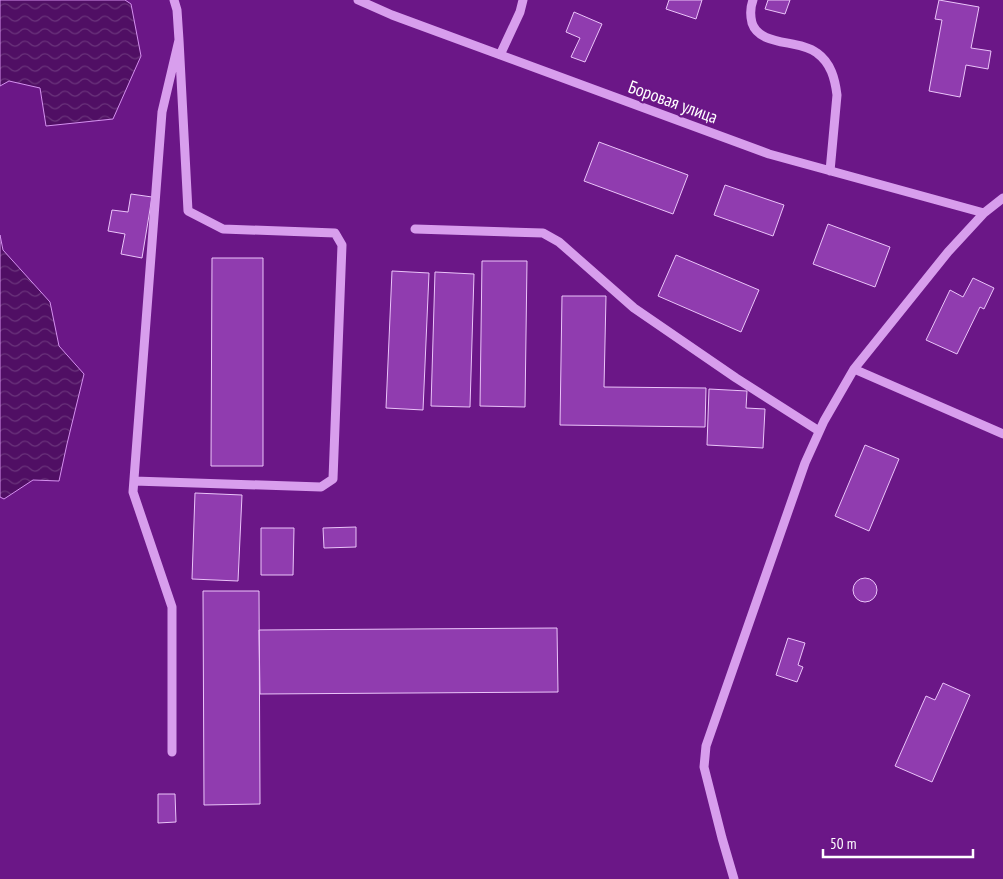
<svg xmlns="http://www.w3.org/2000/svg" width="1003" height="879" font-family="'PT Sans Narrow',sans-serif">
  <style>
    .water { fill: url(#water-waves); stroke: #d590f0 }
    .building { fill: #903caf; stroke: #ebc4fa }
    .lines { fill: none; stroke-linecap: round; stroke-linejoin: round }
    .minor { stroke: #d89eed; stroke-width: 9 }
    .labels { text-anchor: middle; stroke-width: 4.5; stroke-linejoin: round; paint-order: stroke }
    .street-label { font-size: 18px; fill: #fff; stroke: #6b1787 }
  </style>
  <defs>
    <pattern id="water-waves" width="16" height="10" patternUnits="userSpaceOnUse" patternTransform="scale(1.25)"><rect width="16" height="10" fill="#500f64"/><path d="M0 5q4-4 8 0t8 0" fill="none" stroke="#6a337b"/></pattern>
  </defs>
  <rect width="100%" height="100%" fill="#6b1787"/>
  <!-- water -->
  <path class="water" d="M0 0H125L131 4 141 56 113 119 46 126 40 88 9 81 0 86Z
    M0 235 3 250 50 302 59 346 84 374 67 444 59 481 33 480 4 499 0 497Z"/>
  <!-- building -->
  <path class="building" d="M669 0H702L696 19 666 9Z
    M768 0H790L785 14 765 9Z
    M939 0 979 7 971 48 991 51 988 69 966 65 960 97 929 91 942 20 935 19Z
    M574 12 602 24 585 62 571 57 580 38 566 32Z
    M599 142 688 175 673 214 584 181Z
    M725 185 784 205 773 236 714 215Z
    M131 194 152 197 142 258 121 254 125 234 108 231 112 210 128 212Z
    M828 224 890 247 875 287 813 264Z
    M676 255 759 290 741 332 658 296Z
    M212 258H263V466H211Z
    M482 261H527L525 407 480 406Z
    M392 271 429 273 423 410 386 408Z
    M435 272 474 274 470 407 431 406Z
    M973 278 994 288 984 309 980 307 957 354 926 340 950 290 963 297Z
    M562 296H606L604 387 706 388 705 427 560 425Z
    M709 389 747 391 746 408 765 409 763 448 707 445Z
    M865 445 899 459 869 531 835 516Z
    M195 493 242 495 238 581 192 579Z
    M356 527V547L324 548 323 528Z
    M261 528H294L293 575H261Z
    M853 590a12 12 0 1 1 24 0a12 12 0 1 1-24 0Z
    M203 591H259L260 804 204 805Z
    M557 628 558 692 260 694 259 630Z
    M788 638 805 643 798 665 803 667 797 682 776 675Z
    M943 683 970 695 932 782 895 766 926 696 935 700Z
    M158 794H175L176 822 158 823Z"/>
  <g class="lines">
    <!-- minor -->
    <path class="minor" d="M358 0 392 15 769 154 984 213
      M753 0C750 8 750 15 752 23 760 47 799 39 817 53 831 63 835 79 837 95L830 171
      M500 55 520 12 523 0
      M415 229 543 233 559 242 634 308 736 378 819 431
      M854 369 1003 434
      M134 481 321 487 333 479 342 245 335 233 223 229 188 211 179 40
      M172 752V607L133 492 162 112 179 40 177 10 174 0
      M734 879 722 838 704 767 706 746 805 463 824 421 854 369 948 252 984 213 1003 198"/>
  </g>
  <g class="labels">
    <!-- street labels -->
    <g class="street-label">
      <text transform="translate(673 102) rotate(20)" y="6">Боровая улица</text>
    </g>
  </g>
  <!-- scale -->
  <path d="M823 849v8h150v-8" fill="none" stroke="#ffffff" stroke-width="2.5"/>
  <text x="830" y="849" font-size="15" fill="#ffffff" stroke="#6b1787" stroke-width="4" paint-order="stroke">50 m</text>
</svg>
